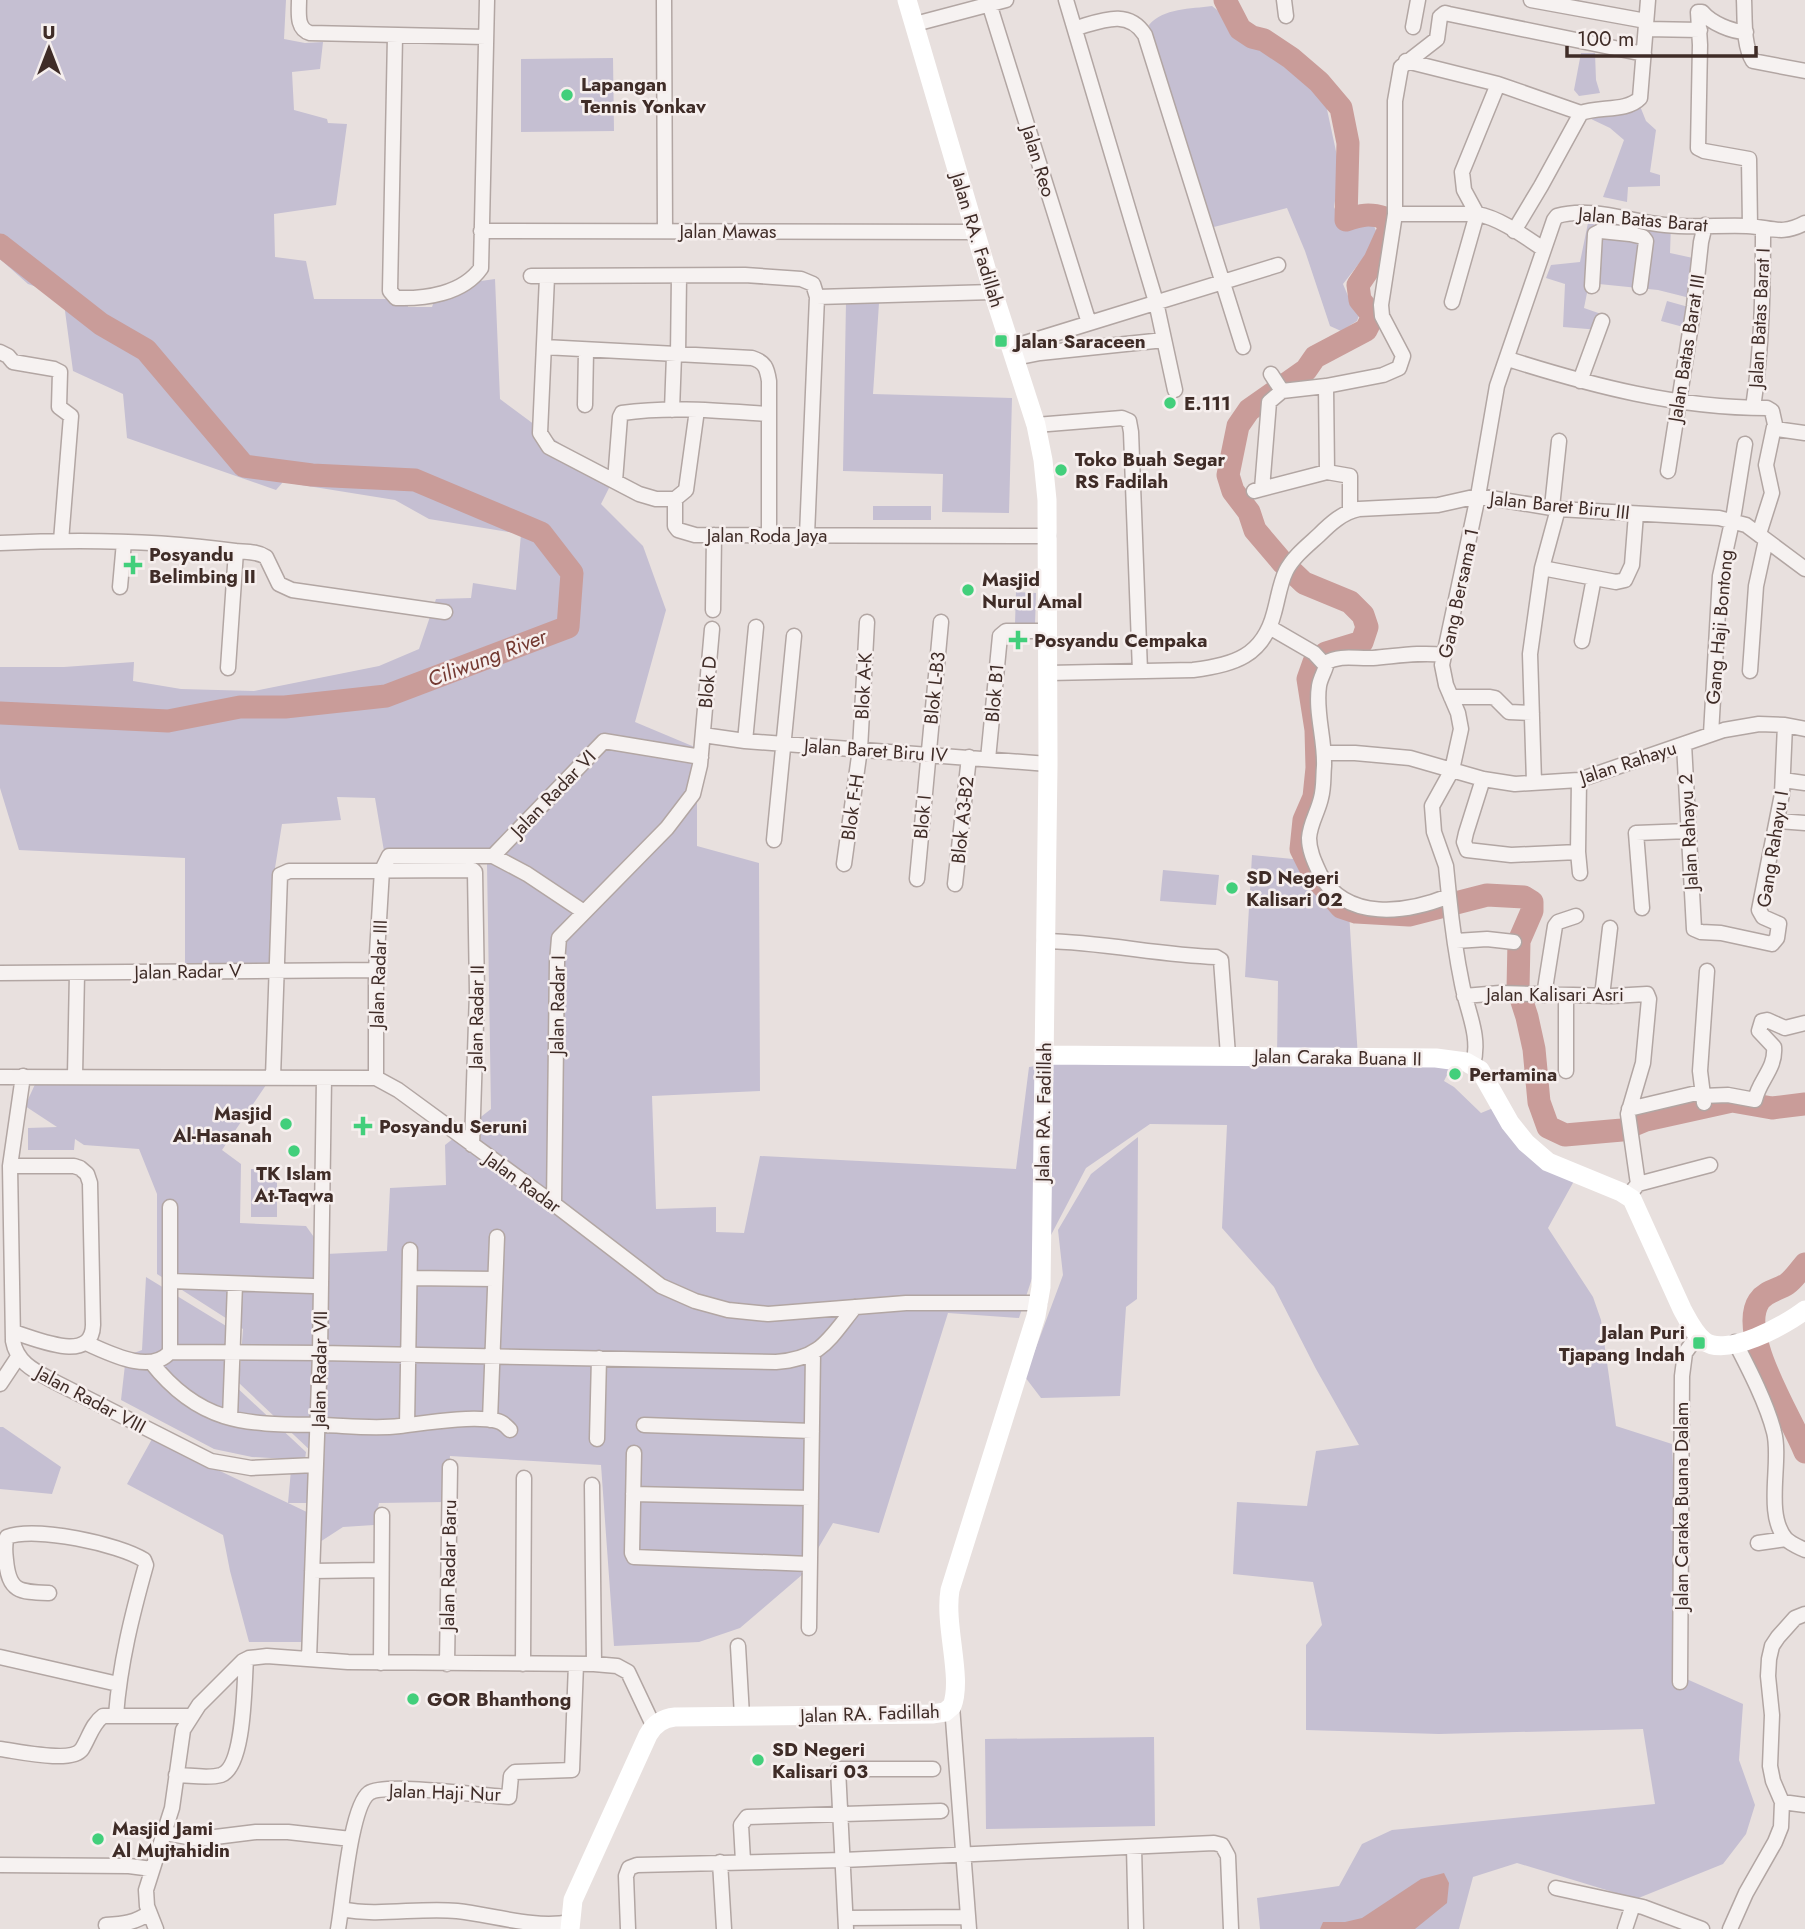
<svg xmlns="http://www.w3.org/2000/svg" width="1805" height="1929" font-family="Jost,sans-serif">
  <style>
    .green { fill: #c5bfd2 }
    .water { fill: #c99c99 }
    .lines { fill: none; stroke-linecap: round; stroke-linejoin: round }
    .river { stroke: #c99c99; stroke-width: 23 }
    .street-casing { stroke: #b2a6a3; stroke-width: 17 }
    .street { stroke: #f6f2f1; stroke-width: 14 }
    .secondary { stroke: #fff; stroke-width: 19 }
    .poi-dot { fill: #42cf7b; stroke: #f6efee; stroke-width: 2.5 }
    .labels { text-anchor: middle; stroke-width: 5; stroke-linejoin: round; paint-order: stroke }
    .poi-label { font-size: 19px; font-weight: bold; fill: #3f2c27; stroke: #f6efee; text-anchor: start }
    .street-label { font-size: 19px; fill: #3f2c27; stroke: #f6efee }
    .water-label { font-size: 21px; font-style: italic; fill: #733931; stroke: #f6efee }
  </style>
  <rect width="100%" height="100%" fill="#e8e0de"/>
  <!-- green -->
  <path class="green" d="M0 0H286L284 39 305 43 323 42 320 69 292 72 294 110 327 119 328 123 347 124 336 205 274 214 275 257 306 261 314 299H408V307H432L439 287 495 279 500 399 612 482 601 504 643 546 666 610 635 722 697 748V846L759 863 760 1091 652 1096 656 1209 716 1207V1232L744 1233 760 1156 1016 1169 1029 1067 1116 1054 1277 1059 1278 981 1245 977 1252 855 1303 860 1326 896 1349 912 1358 1058 1452 1065 1444 1081 1454 1087 1481 1113 1498 1106 1574 1181 1548 1228 1593 1297 1601 1320 1616 1426 1672 1444 1682 1677 1743 1704 1739 1760 1755 1805 1746 1834 1723 1864 1636 1899 1517 1863 1473 1877 1459 1929H1260L1257 1898 1339 1886 1362 1844 1392 1830 1655 1804 1643 1729 1439 1734 1306 1730V1645L1322 1625 1313 1582 1233 1574 1237 1502 1307 1506 1316 1451 1359 1445 1316 1369 1274 1287 1222 1228 1227 1125 1150 1124 1086 1168 1038 1260 1019 1318 948 1313 879 1533 833 1523 803 1574 740 1628 699 1642 614 1646 601 1465 450 1456 445 1502 379 1503 374 1525 343 1527 306 1551 304 1642H249L230 1571 223 1535 127 1484 152 1439 288 1503 291 1470 310 1471 307 1503H288L311 1514 313 1453 239 1383 243 1329 157 1274V1194L139 1149 84 1145 75 1139 74 1150H28V1128L57 1127 25 1106 37 1080 266 1085 222 1150 241 1164 240 1223 306 1226 326 1254 387 1251 390 1188 446 1185 445 1145 491 1109 487 864 385 857 375 798 337 797 341 820 282 824 275 868 271 979 185 976V858L19 850 0 788V667H64L134 662 133 681 181 689 254 691 379 666 419 649 436 599 471 598 473 583 516 590 521 534 429 519 395 500 283 482 276 490 127 438 123 394 73 371 63 296 28 284 0 259Z
    M1212 6 1221 13 1230 25 1308 84 1325 100 1340 170 1334 207 1341 222 1354 217 1372 221 1377 233 1371 248 1343 284 1348 296 1361 310 1357 321 1341 331 1330 326 1305 251 1287 208 1210 228 1178 114 1158 69 1149 25C1163 8 1191 9 1212 6Z
    M1581 53H1595L1596 80 1600 93 1579 96 1574 90Z
    M613 58 614 131 521 132V59Z
    M1638 101 1646 121 1656 130 1650 172 1660 175V186L1628 187 1627 202 1603 197 1624 140 1610 128 1589 118Z
    M1589 218 1671 224 1670 253 1693 258 1690 298 1658 290 1589 283 1584 308 1604 315 1600 330 1563 327 1565 284 1546 278 1551 265 1580 262Z
    M1667 301 1692 308 1687 328 1661 321Z
    M846 302 879 303 873 394 1012 398 1009 513 942 512 943 474 843 471Z
    M873 506H931V520H873Z
    M1016 592 1036 593 1035 624H1015Z
    M1163 870 1219 875 1216 905 1160 901Z
    M1138 1137 1137 1299 1126 1307 1120 1396 1041 1398 1025 1377 1063 1275 1058 1230 1091 1174Z
    M251 1169H277V1217H251Z
    M146 1277 236 1332 233 1384 306 1452 305 1460 252 1457 214 1449 121 1400 126 1356 142 1350Z
    M0 1427H3L61 1467 52 1494 0 1489Z
    M1154 1737 1155 1826 986 1829 985 1739Z"/>
  <!-- water -->
  <path class="water" d="M1444 1873 1449 1883 1447 1903 1415 1929H1320L1323 1922H1345L1362 1918 1421 1879Z"/>
  <g class="lines">
    <!-- river -->
    <path class="river" d="M1225 0 1240 29 1252 37 1264 40 1291 58 1319 82 1341 108 1348 143 1346 220C1361 215 1369 213 1385 218L1389 229 1375 260 1358 285 1360 300 1373 316 1366 330 1315 357 1306 370 1249 410 1238 426 1228 475 1233 491 1249 512 1255 530 1283 563 1304 583 1350 602 1363 615 1367 627 1362 642 1326 653 1314 662 1308 679 1316 730 1317 768 1314 797 1304 820 1301 849 1315 877 1341 907 1356 912 1409 915 1487 895 1524 897 1532 902V911L1519 941 1518 989 1527 1017 1534 1049 1539 1102 1548 1127 1565 1135 1622 1130 1646 1120 1732 1101 1772 1108 1805 1104
      M0 245 101 324 146 350 244 466 312 475 415 480 541 533 572 573 568 627 386 696 285 707H240L168 721 0 713
      M1805 1264C1800 1270 1794 1279 1787 1284 1778 1290 1766 1291 1759 1301 1737 1334 1792 1418 1805 1452"/>
    <!-- street casing -->
    <g class="street-casing">
      <path id="street" d="M299 0C299 12 296 29 310 33L486 37
        M664 0 665 231
        M988 0 1089 323
        M1066 0 1156 302 1175 390
        M1284 0 1286 16
        M1531 0 1646 21
        M1744 0C1745 19 1743 45 1753 61L1805 71
        M915 24 1006 0
        M1413 27 1418 0
        M1076 28C1101 21 1128 8 1145 35L1243 347
        M1646 29 1700 30
        M1746 32C1732 32 1711 23 1702 12H1698L1700 45 1698 148 1704 151 1749 159 1750 226
        M395 36 390 291 396 298C425 299 463 294 481 268L487 0
        M1406 61 1498 84
        M1581 113C1599 106 1627 112 1640 98L1648 0
        M1395 214H1477L1452 302
        M1631 226 1630 234 1643 237 1646 241 1640 287
        M481 231 975 232
        M1514 231 1541 186 1581 113
        M1543 249C1524 236 1500 218 1477 214L1464 190 1462 172 1498 84 1581 113
        M531 276 745 275 801 279 813 284 817 297 807 535
        M547 277 540 433 549 447 639 494 656 499H675V526L678 530 695 535 1048 536
        M1592 286 1595 234 1601 231 1630 234
        M817 297 993 292
        M544 347 752 358C765 362 767 368 769 381V535
        M1012 347 1278 265
        M0 352 8 356 13 362 54 369 60 372 59 407 71 416 61 541
        M678 355 679 276
        M1015 358 1040 353 1164 340
        M1508 359C1593 386 1677 408 1767 408L1772 411 1776 429 1805 433
        M1271 374 1282 391
        M1580 381 1602 321
        M1326 386 1327 472 1350 476V511
        M585 405 586 351
        M1753 408C1762 348 1763 289 1763 229
        M672 410 674 355
        M1036 425 1122 418 1129 421 1131 432 1140 671
        M1668 471 1694 306 1701 242 1705 225
        M615 481 620 417 622 413C671 406 721 411 769 414
        M1262 489 1269 402 1282 391 1326 386 1383 375 1399 368 1403 356 1382 316 1381 305 1395 214V101L1401 67 1437 39 1440 17 1445 13 1449 14 1644 54
        M1254 491 1327 472
        M675 499 686 490 697 410
        M1552 507 1559 441
        M1759 534 1772 493 1766 465 1774 427
        M0 543C79 539 158 540 235 551 246 552 257 551 266 557L279 584 292 590 445 612
        M1542 568 1616 582 1625 580 1632 565 1636 514
        M120 587 124 542
        M713 610 714 535
        M1271 628 1314 653 1326 666C1324 673 1320 679 1319 686 1315 712 1325 739 1324 766 1323 776 1324 787 1321 798 1318 812 1310 823 1309 838 1309 851 1315 863 1320 874 1346 922 1407 913 1449 896 1452 925 1456 955 1462 984 1467 1011 1481 1036 1473 1065
        M1582 641 1594 578
        M1325 663C1341 654 1356 659 1373 658 1398 656 1420 652 1444 655
        M228 668 236 551
        M1750 671 1756 586 1766 540
        M1048 673 1193 670C1234 665 1263 656 1274 613 1278 599 1280 583 1286 571 1293 557 1307 546 1319 535 1330 524 1343 512 1359 509L1438 505 1478 496 1558 509 1719 518 1746 525 1805 569
        M1451 697H1490L1495 698 1509 712 1532 713
        M1711 734 1720 576 1734 513 1745 444
        M703 735 745 741 1048 764
        M745 741 756 627
        M1684 744 1694 929 1701 932 1721 933 1772 944 1777 938 1779 924 1763 917 1759 910 1782 794 1785 725
        M1325 753H1355L1410 758 1483 779 1515 784 1579 780 1724 730 1759 724 1785 725 1805 729
        M988 759 1000 636 1006 631H1048
        M1483 779 1466 833 1464 842 1467 850 1511 855 1578 852
        M1579 780 1578 852 1580 873
        M1783 780 1805 783
        M1534 782 1530 654 1542 568 1558 509
        M1778 821 1805 823
        M774 840 794 636
        M493 856 604 741 701 757
        M844 864 860 749 867 622
        M917 879 941 622
        M955 884 969 757
        M1449 896 1446 866 1434 832 1432 806 1452 770 1461 729 1458 713 1446 685 1442 665 1478 496 1497 386 1554 220 1557 216C1591 206 1631 222 1665 225 1692 228 1720 225 1747 226 1771 227 1781 236 1805 223
        M1642 908 1636 833 1689 831
        M1045 941C1103 942 1158 955 1216 957L1221 960 1228 1055
        M1456 941 1487 939 1514 942
        M0 973 376 970
        M1544 995 1555 926 1558 922 1576 916
        M1464 996 1500 993 1612 996 1647 994 1649 999 1643 1063 1628 1114 1638 1184 1629 1195
        M1602 996 1610 928
        M1566 1071V995
        M23 1076 10 1166 13 1341C17 1364 37 1372 55 1382L211 1461 251 1468 316 1465
        M75 1076 77 973
        M0 1077 376 1078 398 1090 554 1204 661 1286 695 1301 728 1310 768 1314 906 1303H1039
        M273 1077 280 875 289 871 473 870 475 872 477 992 472 1145
        M376 1078V970L382 870 389 856H493L527 874 584 912
        M1702 1096 1728 1095 1755 1100C1759 1080 1776 1069 1774 1047L1759 1031 1762 1021 1767 1020 1785 1028 1805 1023
        M1704 1103 1700 1071 1707 971
        M1629 1109 1701 1092
        M10 1166H74L80 1168 87 1174 90 1183 93 1325C92 1365 35 1338 13 1332
        M1638 1184 1710 1165
        M554 1204 557 962 559 938 667 828 693 794 700 765 712 629
        M170 1207V1352
        M410 1278 495 1279
        M171 1281 313 1286
        M1735 1342C1749 1369 1767 1404 1774 1432 1782 1461 1764 1514 1786 1539 1791 1544 1799 1547 1805 1550
        M86 1343C109 1353 150 1375 170 1352L320 1353 776 1362C821 1359 829 1339 855 1307
        M151 1362C202 1427 249 1424 325 1425 349 1426 375 1429 400 1426 425 1423 473 1415 497 1421 503 1422 506 1426 510 1430
        M0 1384 18 1357
        M230 1418 235 1284
        M490 1420 497 1237
        M407 1425 410 1250
        M644 1425 812 1431
        M597 1439 599 1358
        M634 1453 632 1553 634 1557 810 1564
        M592 1485 594 1664
        M633 1494 811 1498
        M1758 1543 1786 1539
        M312 1571 381 1570
        M49 1593C19 1592 9 1592 6 1560 5 1552 4 1545 7 1537 35 1526 119 1544 144 1560L146 1565C132 1615 120 1663 116 1715
        M809 1628 813 1354
        M738 1646 742 1716
        M0 1657 118 1684
        M309 1659 320 1353 324 1078
        M381 1663 382 1515
        M447 1664 450 1467
        M523 1664 524 1478
        M1680 1682 1682 1376 1685 1353 1698 1335
        M952 1706 969 1929
        M0 1749C17 1751 72 1764 82 1749 89 1738 92 1724 103 1716H190
        M176 1775C189 1775 208 1779 221 1775 245 1767 244 1683 246 1660
        M1782 1802 1805 1805
        M165 1833 199 1839 256 1832H288L351 1839
        M1134 1847 1136 1929
        M743 1861 741 1825 747 1817 941 1811
        M720 1862 724 1929
        M0 1865 129 1866 152 1869
        M1556 1888 1643 1907 1702 1929
        M342 1909C379 1917 419 1907 457 1911 493 1915 535 1929 570 1922
        M846 1918 968 1917
        M106 1925C123 1924 135 1923 149 1913
        M156 1929 147 1906 146 1890 172 1808 183 1730 199 1705 243 1661 249 1658 267 1656 348 1662 594 1664 617 1666 628 1672 654 1727
        M338 1929C343 1903 350 1807 369 1793 385 1782 484 1796 509 1797L511 1776 515 1772 572 1770 576 1664
        M628 1929 626 1876 629 1868 637 1865 843 1860 1214 1843 1222 1845 1228 1856 1231 1929
        M846 1929 838 1769H933
        M1625 1929 1633 1905
        M1730 1929 1746 1893 1775 1842 1781 1827 1782 1802 1773 1781 1770 1766 1772 1715 1768 1676 1769 1659 1772 1646 1778 1637 1795 1618 1805 1614"/>
    </g>
    <!-- street -->
    <use href="#street" class="street"/>
    <!-- secondary -->
    <path class="secondary" d="M1044 1055 1436 1058 1466 1062 1480 1070 1510 1123 1526 1143 1548 1162 1621 1192 1632 1199 1682 1309C1688 1320 1694 1333 1704 1341 1726 1358 1786 1325 1805 1310
      M570 1929 573 1900 648 1735C654 1724 663 1718 675 1717L932 1714 945 1712 952 1706C963 1678 944 1626 950 1590L1036 1316 1041 1287 1048 764 1047 500 1043 460 1036 425 993 292 907 0"/>
  </g>
  <!-- markers -->
  <g class="poi-dot">
    <circle cx="567" cy="95" r="7"/>
    <rect x="994" y="334" width="14" height="14" rx="3.5"/>
    <circle cx="1170" cy="403" r="7"/>
    <circle cx="1061" cy="470" r="7"/>
    <path d="M129.5 554.5h7v7h7v7h-7v7h-7v-7h-7v-7h7z"/>
    <circle cx="968" cy="590" r="7"/>
    <path d="M1014.5 629.5h7v7h7v7h-7v7h-7v-7h-7v-7h7z"/>
    <circle cx="1232" cy="888" r="7"/>
    <circle cx="1455" cy="1074" r="7"/>
    <circle cx="286" cy="1124" r="7"/>
    <path d="M359.5 1115.5h7v7h7v7h-7v7h-7v-7h-7v-7h7z"/>
    <circle cx="294" cy="1151" r="7"/>
    <rect x="1692" y="1336" width="14" height="14" rx="3.5"/>
    <circle cx="413" cy="1699" r="7"/>
    <circle cx="758" cy="1760" r="7"/>
    <circle cx="98" cy="1839" r="7"/>
  </g>
  <g class="labels">
    <!-- poi labels -->
    <g class="poi-label">
      <text x="581" y="91">Lapangan<tspan x="581" dy="22">Tennis Yonkav</tspan></text>
      <text x="1015" y="348">Jalan Saraceen</text>
      <text x="1184" y="410">E.111</text>
      <text x="1075" y="466">Toko Buah Segar<tspan x="1075" dy="22">RS Fadilah</tspan></text>
      <text x="149" y="561">Posyandu<tspan x="149" dy="22">Belimbing II</tspan></text>
      <text x="982" y="586">Masjid<tspan x="982" dy="22">Nurul Amal</tspan></text>
      <text x="1034" y="647">Posyandu Cempaka</text>
      <text x="1246" y="884">SD Negeri<tspan x="1246" dy="22">Kalisari 02</tspan></text>
      <text x="1469" y="1081">Pertamina</text>
      <text x="272" y="1120" text-anchor="end">Masjid<tspan x="272" dy="22">Al-Hasanah</tspan></text>
      <text x="379" y="1133">Posyandu Seruni</text>
      <text x="294" y="1180" text-anchor="middle">TK Islam<tspan x="294" dy="22">At-Taqwa</tspan></text>
      <text x="1685" y="1339" text-anchor="end">Jalan Puri<tspan x="1685" dy="22">Tjapang Indah</tspan></text>
      <text x="427" y="1706">GOR Bhanthong</text>
      <text x="772" y="1756">SD Negeri<tspan x="772" dy="22">Kalisari 03</tspan></text>
      <text x="112" y="1835">Masjid Jami<tspan x="112" dy="22">Al Mujtahidin</tspan></text>
    </g>
    <!-- street labels -->
    <g class="street-label">
      <text transform="translate(1039 161) rotate(73)" y="7">Jalan Reo</text>
      <text transform="translate(1643 219) rotate(5)" y="7">Jalan Batas Barat</text>
      <text x="728" y="238">Jalan Mawas</text>
      <text transform="translate(978 240) rotate(73)" y="7">Jalan RA. Fadillah</text>
      <text transform="translate(1759 318) rotate(-87)" y="7">Jalan Batas Barat I</text>
      <text transform="translate(1686 348) rotate(-81)" y="7">Jalan Batas Barat III</text>
      <text transform="translate(1560 505) rotate(6)" y="7">Jalan Baret Biru III</text>
      <text x="767" y="542">Jalan Roda Jaya</text>
      <text transform="translate(1458 593) rotate(-78)" y="7">Gang Bersama 1</text>
      <text transform="translate(1719 627) rotate(-85)" y="7">Gang Haji Bontong</text>
      <text transform="translate(707 682) rotate(-85)" y="7">Blok D</text>
      <text transform="translate(863 686) rotate(-87)" y="7">Blok A-K</text>
      <text transform="translate(934 688) rotate(-84)" y="7">Blok L-B3</text>
      <text transform="translate(994 693) rotate(-85)" y="7">Blok B1</text>
      <text transform="translate(876 750) rotate(4)" y="7">Jalan Baret Biru IV</text>
      <text transform="translate(1628 762) rotate(-18)" y="7">Jalan Rahayu</text>
      <text transform="translate(553 793) rotate(-46)" y="7">Jalan Radar VI</text>
      <text transform="translate(852 807) rotate(-82)" y="7">Blok F-H</text>
      <text transform="translate(922 817) rotate(-85)" y="7">Blok I</text>
      <text transform="translate(962 820) rotate(-84)" y="7">Blok A3-B2</text>
      <text transform="translate(1688 832) rotate(-93)" y="7">Jalan Rahayu 2</text>
      <text transform="translate(1772 849) rotate(-81)" y="7">Gang Rahayu I</text>
      <text transform="translate(188 971) rotate(-1)" y="7">Jalan Radar V</text>
      <text transform="translate(378 974) rotate(-88)" y="7">Jalan Radar III</text>
      <text x="1555" y="1001">Jalan Kalisari Asri</text>
      <text transform="translate(557 1005) rotate(-89)" y="7">Jalan Radar I</text>
      <text transform="translate(476 1017) rotate(-89)" y="7">Jalan Radar II</text>
      <text transform="translate(1338 1057) rotate(1)" y="7">Jalan Caraka Buana II</text>
      <text transform="translate(1043 1112) rotate(-89)" y="7">Jalan RA. Fadillah</text>
      <text transform="translate(523 1182) rotate(36)" y="7">Jalan Radar</text>
      <text transform="translate(319 1369) rotate(-89)" y="7">Jalan Radar VII</text>
      <text transform="translate(91 1399) rotate(28)" y="7">Jalan Radar VIII</text>
      <text transform="translate(1681 1506) rotate(-90)" y="7">Jalan Caraka Buana Dalam</text>
      <text transform="translate(448 1565) rotate(-89)" y="7">Jalan Radar Baru</text>
      <text transform="translate(870 1713) rotate(-2)" y="7">Jalan RA. Fadillah</text>
      <text transform="translate(445 1792) rotate(2)" y="7">Jalan Haji Nur</text>
    </g>
    <!-- water labels -->
    <g class="water-label">
      <text transform="translate(487 658) rotate(-21)" y="7">Ciliwung River</text>
    </g>
  </g>
  <!-- north arrow -->
  <g transform="translate(49 49)" stroke="#f6efee" stroke-width="5" paint-order="stroke">
  <path d="M0-5L12 26L0 18L-12 26Z" fill="#3f2c27"/>
  <text y="-10" font-size="19" font-weight="bold" text-anchor="middle" fill="#3f2c27">U</text>
  </g>
  <!-- scale -->
  <path d="M1567 46v10h189v-10" fill="none" stroke="#3f2c27" stroke-width="3.5"/>
  <text x="1577" y="46" font-size="21" fill="#3f2c27" stroke="#f6efee" stroke-width="5" paint-order="stroke">100 m</text>
</svg>
